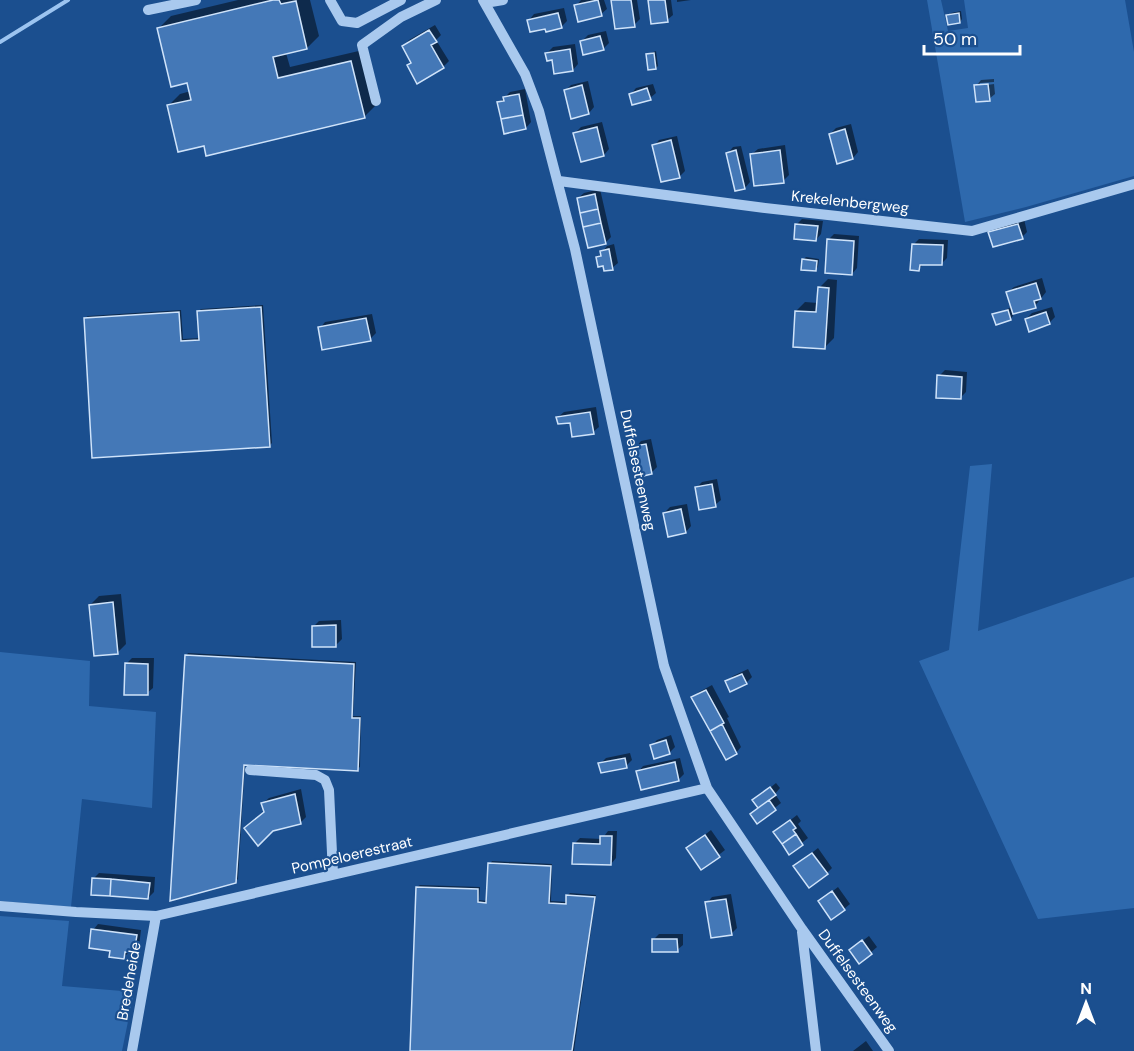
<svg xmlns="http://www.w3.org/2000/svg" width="1134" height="1051" font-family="'DM Sans',sans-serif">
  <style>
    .green { fill: #2e69ad }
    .shadow { fill: #0007 }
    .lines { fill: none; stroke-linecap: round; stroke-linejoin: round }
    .stream { stroke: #9cc4f0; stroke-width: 4 }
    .building { fill: #4478b7; stroke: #cfe3fa; stroke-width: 1.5 }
    .minor { stroke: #a9c9ee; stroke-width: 10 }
    .labels { text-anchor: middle; stroke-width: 4.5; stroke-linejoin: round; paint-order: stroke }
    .street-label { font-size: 15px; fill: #fff; stroke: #1b4f8f }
  </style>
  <rect width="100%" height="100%" fill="#1b4f8f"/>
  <!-- green -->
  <path class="green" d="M927 0H941L948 31 968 28 964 0H1125L1134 52V176L1026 207 965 222Z
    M992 464 978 631 1134 577V908L1038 919 919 661 949 650 970 466Z
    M0 652 90 661 89 706 156 712 152 808 82 799 71 907 0 901Z
    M0 916 69 921 62 986 134 992 122 1051H0Z"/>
  <!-- shadow -->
  <path class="shadow" d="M238 0H310L319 36 307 48 286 53 290 67 363 50 376 105 364 117 205 144 168 106 180 94 191 91 188 82 159 28 171 16Z
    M581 0H604L607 9 601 14 576 6Z
    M612 0H637L640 19 634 25Z
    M649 0H671L673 15 667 20Z
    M677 0H691L677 2Z
    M564 8 567 21 561 27H546L529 20 534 14Z
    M961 11 962 19 960 22 948 16 951 13Z
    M435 25 441 35 436 40 449 61 443 67 413 62 404 46 409 40Z
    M606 31 609 43 603 49 582 41 588 35Z
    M575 44 578 64 573 70 547 53 553 47Z
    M656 51 658 66 656 68 648 54Z
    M994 79V82L980 83V86L994 84 995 94 989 99 976 86 981 80Z
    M588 81 594 107 589 113 572 117 565 91 571 85Z
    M653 84 656 93 650 98 631 94 636 88Z
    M525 89 531 122 526 128 499 103 510 92Z
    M602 122 609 149 604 155 575 133 581 127Z
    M851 124 858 152 853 158 830 134 836 128Z
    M677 136 685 171 680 176 662 181 654 146 659 140Z
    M785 145 789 175 783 181 752 154 758 149Z
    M741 146 750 182 745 188 728 153 733 147Z
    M600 189 611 237 605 243 578 198 584 193Z
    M802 219 823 221 821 234 816 240 797 224Z
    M1024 219 1027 232 1022 237 990 233 996 227Z
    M834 234 859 236 857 268 852 274 828 240Z
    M919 239 948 240 947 258 941 264 924 263 919 269 914 244Z
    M614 244 618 263 612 268 598 257 607 246Z
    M806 257 819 259 818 267 816 269 803 260Z
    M1042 278 1046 292 1035 306 1012 313 1013 316 1010 319 994 315 1012 307 1008 292 1014 287Z
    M828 279 837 280 834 338 825 347 796 311 805 302 818 303 819 288Z
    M263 305 272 443 269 446 85 318 88 316 181 310 183 339 200 338 199 311 201 309Z
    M1052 307 1055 317 1049 323 1026 319 1032 313Z
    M372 314 376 333 370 339 320 328 325 322Z
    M945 370 967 372 966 392 960 398 939 376Z
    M596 407 599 427 593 432 571 421 558 417 564 412Z
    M651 439 657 467 651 473 636 447 641 441Z
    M717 479 721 500 715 505 697 487 702 482Z
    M687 504 691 526 686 532 669 535 664 513 670 507Z
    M121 594 126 644 117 653 90 605 99 596Z
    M341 620 342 639 336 645 313 627 319 621Z
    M188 653 356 662 353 716H361L360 767 357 769 245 763 238 879 235 882 186 656Z
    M132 658H154L153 688 147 693 126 664Z
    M748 669 752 677 746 683 727 682 733 676Z
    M712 685 729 717 727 718 741 747 736 753 693 698 699 692Z
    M671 735 675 747 669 753 651 746 657 740Z
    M630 753 632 760 626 766 600 764 606 758Z
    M680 758 684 774 678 780 638 772 643 766Z
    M776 783 780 788 775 794 781 803 757 822 759 807 754 801Z
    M301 789 306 817 300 823 265 811 263 803 269 798Z
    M797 815 801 821 798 824 808 838 789 853 775 832Z
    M711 830 725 850 702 868 688 848Z
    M608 831H617L616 858 611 864 574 844 580 838 602 839Z
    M818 848 832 868 827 873 795 866Z
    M492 861 552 864 551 901 567 902V896L570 893 596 895 574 1051H412L417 887 420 885 480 887 479 900 488 901 490 864Z
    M99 873 155 877 154 892 148 898 94 878Z
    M838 887 850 904 844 909 820 901Z
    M731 894 737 928 732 933 707 903 712 897Z
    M98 924 141 930 139 946 123 957 112 950 93 930Z
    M659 934H683V945L677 950 653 940Z
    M869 936 877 947 860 962 857 945Z
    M866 1041 873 1051H852H853Z"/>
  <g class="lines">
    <!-- stream -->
    <path class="stream" d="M0 42 68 0"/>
  </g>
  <!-- building -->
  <path class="building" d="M273 0H279L281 4 296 1 307 49 273 57 278 78 351 61 365 118 206 156 204 146 178 152 167 105 191 100 187 83 171 87 157 28Z
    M598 0 602 16 578 22 574 5Z
    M611 0H631L635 27 615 29Z
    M648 0H665L668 22 651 24Z
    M558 13 562 28 546 32 545 29 530 32 527 20Z
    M959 13 960 23 948 25 946 15Z
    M429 30 437 42 431 45 444 68 417 84 407 65 411 63 402 46Z
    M600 36 604 50 583 55 580 41Z
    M570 49 573 71 554 74 552 60 547 61 545 53Z
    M654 53 656 69 648 70 646 54Z
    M988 84 990 101 976 102 974 85Z
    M582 85 589 114 571 119 564 90Z
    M647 88 651 100 632 105 629 94Z
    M519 94 523 115 501 119 497 102 504 101 503 97Z
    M523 115 526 129 504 134 501 119Z
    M597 127 604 156 581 162 573 133Z
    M845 129 853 159 837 164 829 134Z
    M671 140 680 178 661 182 652 145Z
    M736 150 745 189 735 191 726 153Z
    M780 150 784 183 754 186 750 154Z
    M595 194 598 209 580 213 577 198Z
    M598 209 601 223 583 227 580 213Z
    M601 223 606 244 588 248 583 227Z
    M795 224 818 226 816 241 794 239Z
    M1018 224 1023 239 993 247 988 232Z
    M827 239 854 241 852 275 825 273Z
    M912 244 943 245 942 265H920L919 271 910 270Z
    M609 249 613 270 604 271 603 266 598 267 596 257 601 256 600 251Z
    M802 259 817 261 816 271 801 270Z
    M1036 283 1041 299 1034 301 1036 308 1013 314 1006 292Z
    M818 287 829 288 825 349 793 347 795 311 816 312Z
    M261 307 270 447 92 458 84 318 179 312 181 341 199 340 197 311Z
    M1008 310 1011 320 996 325 992 314Z
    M1046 312 1050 324 1029 332 1025 319Z
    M366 318 371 341 322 350 318 327Z
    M937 375 962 377 961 399 936 398Z
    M590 412 594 434 572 437 570 423 558 424 556 417Z
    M646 444 652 474 639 477 634 446Z
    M712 484 716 507 699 510 695 487Z
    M681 509 686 533 668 537 663 513Z
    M113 602 118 654 94 656 89 605Z
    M336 625V647H312V626Z
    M185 655 354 664 352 718H360L358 771 244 765 236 883 170 901Z
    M125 663 148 664V695H124Z
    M742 674 747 684 730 692 725 681Z
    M706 690 724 723 710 731 691 697Z
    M722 724 737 754 726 760 710 731Z
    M666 740 670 754 654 759 650 745Z
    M625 758 627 768 601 773 598 763Z
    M675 762 679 781 641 790 636 771Z
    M770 787 776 795 758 808 752 800Z
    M295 794 301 824 273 831 258 846 244 828 264 812 261 803Z
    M769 800 776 810 757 824 750 814Z
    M790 820 796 828 793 830 796 834 782 844 773 832Z
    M796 834 803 845 789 855 782 844Z
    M705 835 720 857 701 870 686 848Z
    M600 836H612L611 865 572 864 573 843 600 844Z
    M812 853 828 874 809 888 793 866Z
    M488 863 551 866 549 903 566 904V895L595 897 572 1051H410L416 887 478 889V902L486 903Z
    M92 878 111 879 110 896 91 895Z
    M111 879 150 883 148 899 110 896Z
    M832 891 845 910 831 920 818 901Z
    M726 899 732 935 711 938 705 902Z
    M91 929 137 935 134 953 125 952 124 959 109 957 110 951 89 948Z
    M652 939H677L678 952H652Z
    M862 940 872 954 859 964 849 950Z"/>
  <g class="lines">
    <!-- minor -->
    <path class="minor" d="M330 0 342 21 357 23 401 0
      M483 0 525 74 539 111 575 249 664 666 707 788 802 929 889 1051
      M485 3 503 0
      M148 10 196 0
      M376 101 362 45 401 17 436 0
      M559 181 765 208 972 231 1134 184
      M250 770 316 775 325 780 329 790 333 874
      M0 906 76 912 156 916 707 788
      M802 932 816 1051
      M132 1051 156 916"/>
  </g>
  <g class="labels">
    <!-- street labels -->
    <g class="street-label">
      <text transform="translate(850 202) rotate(6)" y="5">Krekelenbergweg</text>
      <text transform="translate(638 470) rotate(78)" y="5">Duffelsesteenweg</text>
      <text transform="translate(352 855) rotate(-13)" y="5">Pompeloerestraat</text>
      <text transform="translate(129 981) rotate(-80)" y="5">Bredeheide</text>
      <text transform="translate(858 981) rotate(54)" y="5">Duffelsesteenweg</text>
    </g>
  </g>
  <!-- north arrow -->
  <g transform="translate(1086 1003)" stroke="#1b4f8f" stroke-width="4.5" paint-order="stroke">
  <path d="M0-4.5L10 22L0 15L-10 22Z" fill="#ffffff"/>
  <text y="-9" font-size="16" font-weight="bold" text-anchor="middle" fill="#ffffff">N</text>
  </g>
  <!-- scale -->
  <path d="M924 45v9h96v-9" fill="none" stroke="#ffffff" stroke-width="3"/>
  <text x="933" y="45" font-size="18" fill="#ffffff" stroke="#1b4f8f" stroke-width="4.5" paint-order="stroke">50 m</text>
</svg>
